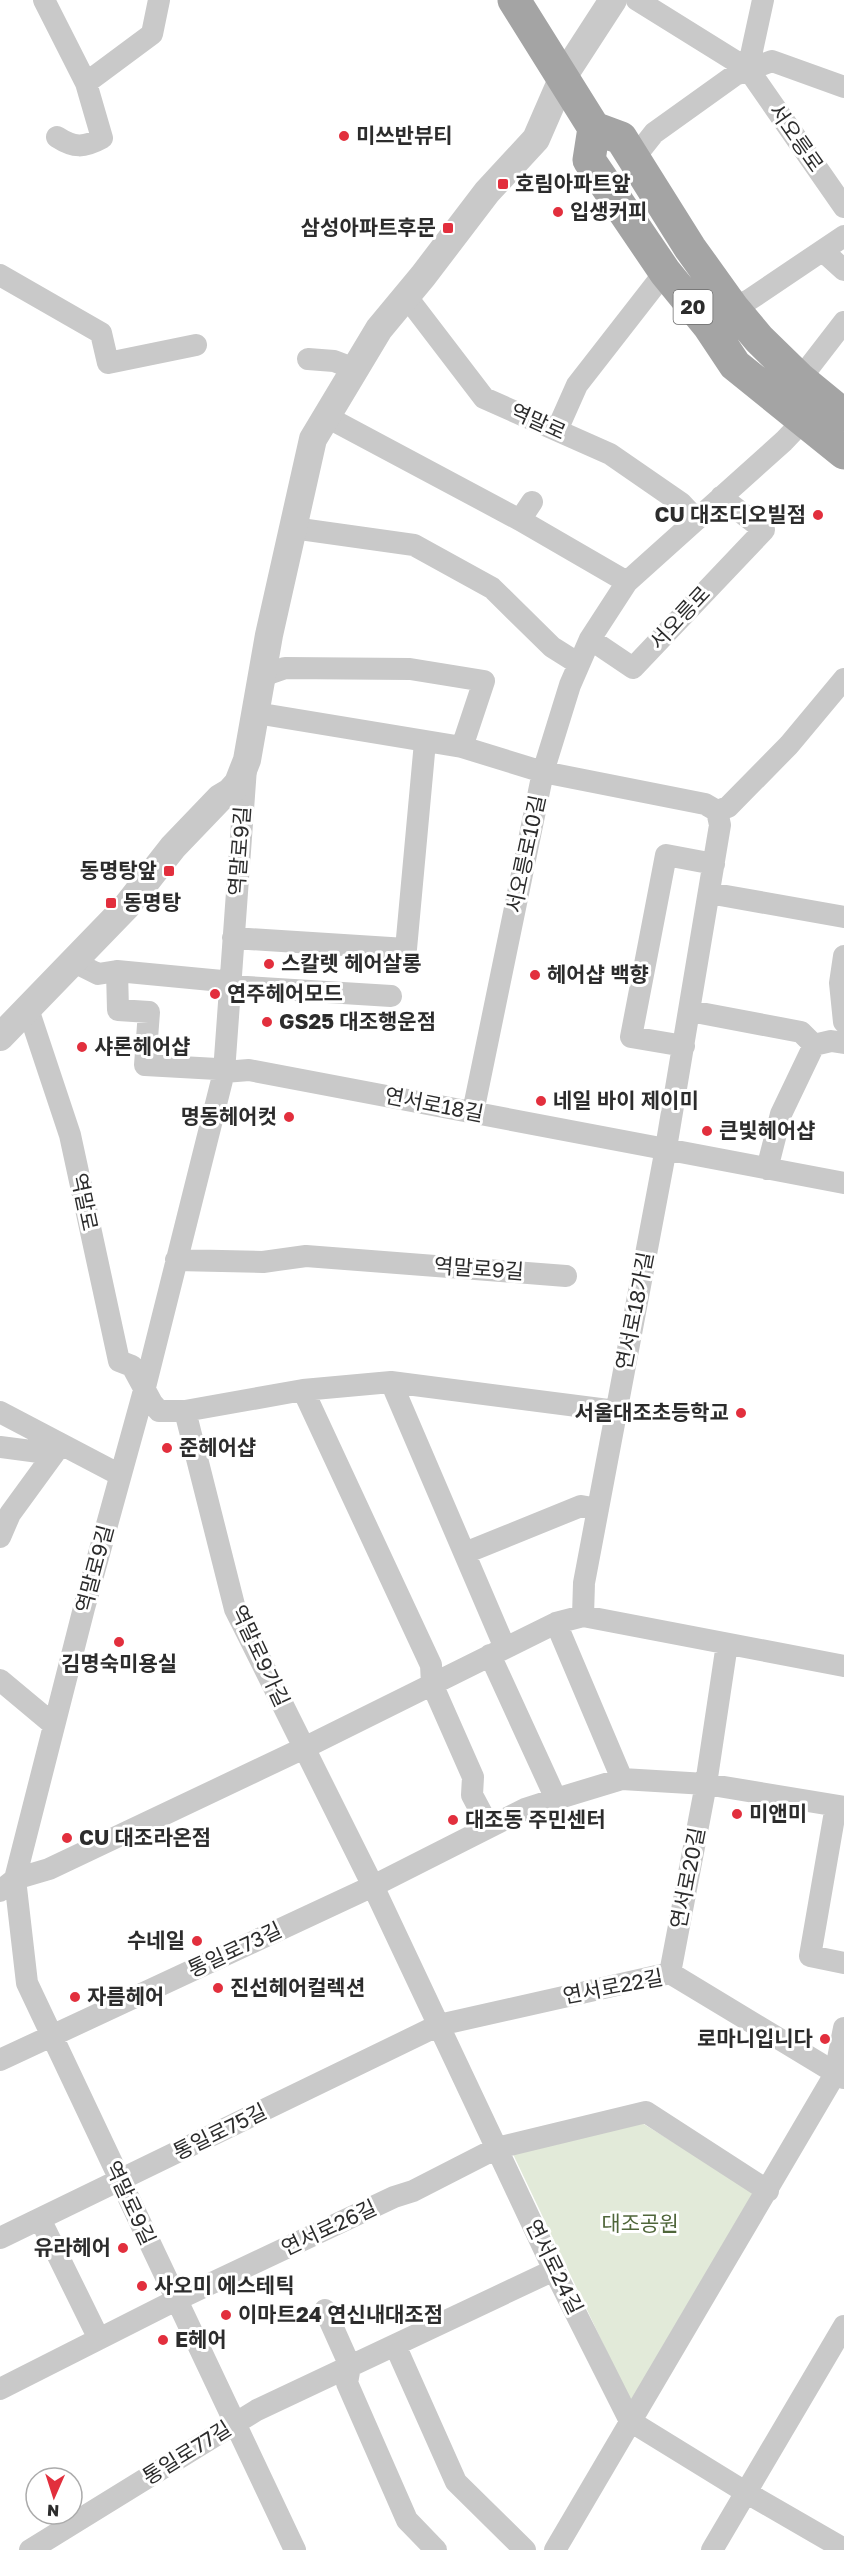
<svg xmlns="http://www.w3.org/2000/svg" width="844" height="2550" font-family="'Golos Text','Noto Sans KR',sans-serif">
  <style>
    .green { fill: #e2ead9 }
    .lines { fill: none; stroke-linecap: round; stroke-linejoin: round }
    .minor { stroke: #c9c9c9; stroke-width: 22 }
    .tertiary { stroke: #c9c9c9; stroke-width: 28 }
    .primary { stroke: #a4a4a4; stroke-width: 33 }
    .poi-dot { fill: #e22f3d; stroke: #fff; stroke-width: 2 }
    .labels { text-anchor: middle; stroke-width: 6; stroke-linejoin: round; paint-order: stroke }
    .shield { fill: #fff; stroke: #6b6b6b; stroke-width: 1.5 }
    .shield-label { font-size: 20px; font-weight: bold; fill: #2c2c2c }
    .poi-label { font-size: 21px; font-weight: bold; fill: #2c2c2c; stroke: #fff; text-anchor: start }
    .street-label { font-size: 21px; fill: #2c2c2c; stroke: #fff }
    .park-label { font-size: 21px; fill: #4f663a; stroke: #fff }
  </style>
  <rect width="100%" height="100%" fill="#fff"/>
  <!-- green -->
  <path class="green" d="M642 2123 758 2194 632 2400 627 2394 512 2152Z"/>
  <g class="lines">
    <!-- minor -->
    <path class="minor" d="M44 0 86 83 102 138C84 148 74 148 57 137
      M637 0 748 69 844 207
      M748 69 763 0
      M86 83 152 34 159 0
      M635 157 654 133 735 75 772 61 844 87
      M823 251 844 270
      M0 275 101 333 108 363 196 345
      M406 296 484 398 610 454 681 503 696 519
      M733 308 749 300 844 236
      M308 359 334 361 355 369
      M800 379 844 322
      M327 417 520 520 532 502
      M557 430 577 385 665 272
      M520 520 627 582
      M293 528 414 545 492 588 552 647 579 664
      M590 639 633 668 764 530 721 497
      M262 676 285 668 410 669 484 681 462 747
      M256 713 462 747 543 772 705 804 717 811 720 825 666 1148 584 1583 583 1616
      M246 768 224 1072 145 1387 84 1608 15 1879 27 1983 295 2550
      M717 811 728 807 789 745 844 679
      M709 893 844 917
      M233 938 406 949 425 742
      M844 956 840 983 844 1022
      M74 962 98 974 117 971 222 981 230 986 391 996
      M117 971 118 1010 149 1012 145 1065 217 1069 224 1072 249 1070 844 1183
      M28 1009 70 1135 119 1361 132 1366 152 1403 159 1411H185L235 1609 373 1886 554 2270 630 2421 747 2493 844 2549
      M690 1011 801 1032 814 1045
      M684 1046 631 1037 666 855 714 864
      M473 1112 543 772 570 685 590 639 627 582 784 441 803 421
      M767 1169 781 1114 814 1045 831 1041 844 1043
      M176 1260 263 1262 306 1256 566 1276
      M391 1382 505 1648
      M303 1390 431 1665 432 1684 473 1777 472 1795 489 1827
      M185 1411 303 1390 391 1382 616 1411
      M0 1412 120 1475
      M0 1447 39 1452 61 1444 10 1514 0 1537
      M465 1553 581 1506 598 1509
      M556 1623 622 1779
      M490 1655 556 1799
      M0 1680 54 1725
      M836 1806 810 1956 844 1963
      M0 1891 15 1879 49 1869 304 1748 556 1623 583 1616 844 1666
      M670 1973 706 1784 727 1644
      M0 2060 373 1886 525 1809 556 1799 622 1779 706 1784 844 1807
      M40 2219 99 2339
      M0 2238 439 2025 670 1973 844 2078
      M325 2310 350 2366 347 2383 407 2520 436 2550
      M395 2345 456 2482 525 2550
      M0 2389 176 2300 394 2197 413 2191 497 2148 646 2112 768 2191
      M30 2550 257 2410 554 2270
      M555 2550 835 2074 844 2028
      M712 2550 844 2326"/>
    <!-- tertiary -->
    <path class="tertiary" d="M0 1037 126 907 173 847 220 798 230 792 238 783 247 760 269 635 313 439 379 329 423 276 487 192 536 139 563 77 613 0"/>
    <!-- primary -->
    <path class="primary" d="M514 0 594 128 621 138 690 248 733 308 759 339 800 379 844 415
      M594 128 589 160 665 272 709 326 735 365 844 453"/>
  </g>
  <!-- markers -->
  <g class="poi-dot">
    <circle cx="344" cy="136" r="6"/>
    <rect x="497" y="178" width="12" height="12" rx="3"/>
    <circle cx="558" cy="212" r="6"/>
    <rect x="442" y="222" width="12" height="12" rx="3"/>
    <circle cx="818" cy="515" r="6"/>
    <rect x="163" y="865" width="12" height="12" rx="3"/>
    <rect x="105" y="897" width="12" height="12" rx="3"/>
    <circle cx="269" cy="964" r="6"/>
    <circle cx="535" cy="975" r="6"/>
    <circle cx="215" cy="994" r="6"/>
    <circle cx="267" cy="1022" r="6"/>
    <circle cx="82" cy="1047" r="6"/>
    <circle cx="541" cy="1101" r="6"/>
    <circle cx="289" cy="1117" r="6"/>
    <circle cx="707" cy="1131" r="6"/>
    <circle cx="741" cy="1413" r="6"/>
    <circle cx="167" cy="1448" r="6"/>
    <circle cx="119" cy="1642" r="6"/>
    <circle cx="737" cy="1814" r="6"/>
    <circle cx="453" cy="1820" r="6"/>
    <circle cx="67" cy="1838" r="6"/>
    <circle cx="197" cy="1941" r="6"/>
    <circle cx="218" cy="1988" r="6"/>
    <circle cx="75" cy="1997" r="6"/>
    <circle cx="825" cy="2039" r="6"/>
    <circle cx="123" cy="2248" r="6"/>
    <circle cx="142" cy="2286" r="6"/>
    <circle cx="226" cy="2315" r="6"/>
    <circle cx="163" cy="2340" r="6"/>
  </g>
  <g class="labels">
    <!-- shield labels -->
    <rect class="shield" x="673.5" y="290" width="39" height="34" rx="4.5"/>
    <g class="shield-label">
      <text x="693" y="314">20</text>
    </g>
    <!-- poi labels -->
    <g class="poi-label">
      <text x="356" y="143">미쓰반뷰티</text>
      <text x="515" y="191">호림아파트앞</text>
      <text x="570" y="219">입생커피</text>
      <text x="436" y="235" text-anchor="end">삼성아파트후문</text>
      <text x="806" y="522" text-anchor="end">CU 대조디오빌점</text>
      <text x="157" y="878" text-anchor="end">동명탕앞</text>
      <text x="123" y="910">동명탕</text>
      <text x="281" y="971">스칼렛 헤어살롱</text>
      <text x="547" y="982">헤어샵 백향</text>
      <text x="227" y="1001">연주헤어모드</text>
      <text x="279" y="1029">GS25 대조행운점</text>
      <text x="94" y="1054">샤론헤어샵</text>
      <text x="553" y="1108">네일 바이 제이미</text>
      <text x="277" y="1124" text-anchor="end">명동헤어컷</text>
      <text x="719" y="1138">큰빛헤어샵</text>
      <text x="729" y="1420" text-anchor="end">서울대조초등학교</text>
      <text x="179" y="1455">준헤어샵</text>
      <text x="119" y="1671" text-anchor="middle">김명숙미용실</text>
      <text x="749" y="1821">미앤미</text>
      <text x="465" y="1827">대조동 주민센터</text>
      <text x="79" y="1845">CU 대조라온점</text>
      <text x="185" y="1948" text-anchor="end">수네일</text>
      <text x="230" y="1995">진선헤어컬렉션</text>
      <text x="87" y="2004">자름헤어</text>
      <text x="813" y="2046" text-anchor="end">로마니입니다</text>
      <text x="111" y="2255" text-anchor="end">유라헤어</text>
      <text x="154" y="2293">사오미 에스테틱</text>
      <text x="238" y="2322">이마트24 연신내대조점</text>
      <text x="175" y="2347">E헤어</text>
    </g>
    <!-- street labels -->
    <g class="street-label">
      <text transform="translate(796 138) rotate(55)" y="7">서오릉로</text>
      <text transform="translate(538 422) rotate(24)" y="7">역말로</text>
      <text transform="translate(680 618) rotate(-47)" y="7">서오릉로</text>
      <text transform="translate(240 851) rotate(-86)" y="7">역말로9길</text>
      <text transform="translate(526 854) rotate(-78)" y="7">서오릉로10길</text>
      <text transform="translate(434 1105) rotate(11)" y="7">연서로18길</text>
      <text transform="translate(84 1202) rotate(78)" y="7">역말로</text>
      <text transform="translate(479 1269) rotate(4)" y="7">역말로9길</text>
      <text transform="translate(635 1311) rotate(-79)" y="7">연서로18가길</text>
      <text transform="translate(95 1569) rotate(-75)" y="7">역말로9길</text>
      <text transform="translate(260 1656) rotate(65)" y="7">역말로9가길</text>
      <text transform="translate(688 1878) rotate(-79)" y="7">연서로20길</text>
      <text transform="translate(235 1950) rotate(-25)" y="7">통일로73길</text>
      <text transform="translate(613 1987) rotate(-11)" y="7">연서로22길</text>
      <text transform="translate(220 2132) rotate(-26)" y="7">통일로75길</text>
      <text transform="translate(130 2203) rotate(65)" y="7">역말로9길</text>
      <text transform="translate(329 2228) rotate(-25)" y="7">연서로26길</text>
      <text transform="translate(554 2267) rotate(64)" y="7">연서로24길</text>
      <text transform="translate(187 2453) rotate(-32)" y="7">통일로77길</text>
    </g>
    <!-- park labels -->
    <g class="park-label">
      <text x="640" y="2231">대조공원</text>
    </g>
  </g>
  <!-- north arrow -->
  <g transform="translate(54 2496) rotate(183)"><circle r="28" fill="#ffffff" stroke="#ababab" stroke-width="1.5"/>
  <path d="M0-4.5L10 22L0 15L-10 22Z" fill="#e22f3d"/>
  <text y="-9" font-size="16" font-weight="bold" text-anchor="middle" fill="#2c2c2c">N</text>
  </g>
</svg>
